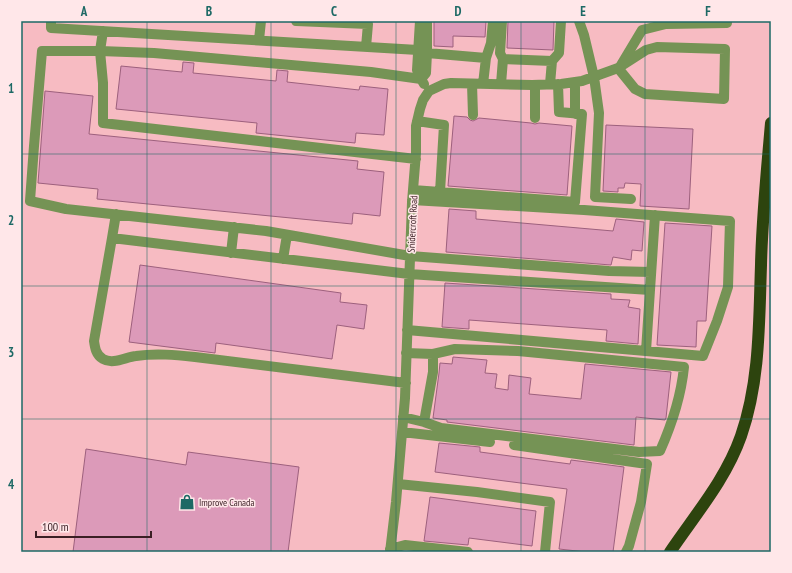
<svg xmlns="http://www.w3.org/2000/svg" width="792" height="573" font-family="'PT Sans Narrow',sans-serif">
  <style>
    .building { fill: #dc9ab9; stroke: #9d607d }
    .lines { fill: none; stroke-linecap: round; stroke-linejoin: round }
    .minor { stroke: #759355; stroke-width: 10 }
    .highway { stroke: #2d440e; stroke-width: 12 }
    .grid { fill: none; stroke: #1d6965; stroke-width: 1; stroke-opacity: 0.55 }
    .labels { text-anchor: middle; stroke-width: 3; stroke-linejoin: round; paint-order: stroke }
    .street-label { font-size: 10px; fill: #3b1f24; stroke: #ffe7e9 }
    .poi-label { font-size: 10px; fill: #3b1f24; stroke: #ffe7e9; text-anchor: start }
    .neatline { fill: none; stroke: #1d6965; stroke-width: 1.5 }
    .grid-label { font-size: 13px; text-anchor: middle; font-weight: bold; fill: #1d6965 }
  </style>
  <rect width="100%" height="100%" fill="#f7bbc2"/>
  <!-- building -->
  <path class="building" d="M434 21H486L485 37 453 36V47L434 46Z
    M508 21H554L553 50 507 48Z
    M183 62 194 63 193 73 276 81 277 70 288 71 287 82 359 90 360 86 388 89 384 135 356 133 355 143 256 133 257 123 116 109 121 66 182 72Z
    M45 91 93 96 89 134 358 161 357 169 384 172 380 216 353 213 352 224 97 199 98 189 38 183Z
    M454 116 467 117 470 120 473 121 479 118 531 123 535 124 539 123 572 126 567 195 448 186Z
    M606 125 693 129 689 209 640 206 641 184 625 183 624 188H618V192L603 191Z
    M449 209 476 211V219L613 231 616 219 644 222 642 251 632 250 631 260 613 257 611 265 446 252Z
    M665 223 712 226 706 321H697L696 347 657 345Z
    M140 265 341 293 340 302 367 305 364 329 337 325 332 359 216 343 215 353 129 342Z
    M445 283 611 294V299L630 300 628 307 640 309 638 344 606 341 607 330 469 320V329L442 327Z
    M453 357 487 360 485 373 497 374 495 388 508 390 509 375 531 378 529 394 581 399 585 364 671 372 666 418 665 420 636 417 634 445 447 422V420L433 418 439 373 440 363 452 364Z
    M439 443 480 447V452L570 464 571 460 624 467 613 552H586L559 549 567 489 435 472Z
    M86 449 186 465 188 452 299 467 288 552H73Z
    M430 497 536 511 532 546 469 538 468 545 424 541Z"/>
  <g class="lines">
    <!-- minor -->
    <path class="minor" d="M51 21V28L418 50
      M296 21 368 24 366 47
      M420 21 417 70 421 79
      M427 21V53
      M502 21 500 53 503 59
      M579 21 584 35 594 77 599 113 595 197 631 199
      M103 31 100 51 154 53 371 72 421 79
      M259 40 261 21
      M486 58 491 43 493 21
      M552 61 559 53 561 21
      M621 65 642 30 666 24 727 23V21
      M575 82V114
      M424 84 421 79 426 73 427 53 486 58 483 84
      M472 84 473 115
      M501 84 503 59 552 61 550 84
      M535 118V85
      M416 159 103 123V83L100 51H42L34 146 30 201 66 209 266 231 410 256 609 271 651 272
      M413 190 440 192 444 125 417 121
      M440 192 575 202 582 114 559 112 558 84
      M112 238 116 214
      M231 253 234 227
      M283 259 287 235
      M650 290 655 215
      M407 330 703 356 717 321 728 287 730 221 584 210 412 200
      M406 383 195 357C176 355 156 353 136 356 126 357 113 365 103 359 96 355 95 348 94 341L112 238 409 274 650 290 646 351
      M403 417 424 422 441 428 639 452 660 451C672 424 681 397 684 367L518 351 455 349 433 354 406 353
      M424 422 433 372V354
      M402 432 490 442
      M514 445 647 464 641 502 629 546 626 552
      M398 484 477 492 550 502 545 552
      M390 549 405 545 468 552
      M390 552 396 502 405 398 412 202 416 153V126L420 109 423 100 429 91 444 84 451 83 532 85 561 84 582 81 618 68 646 50 657 47 725 49 724 99 645 94 635 89 618 68"/>
    <!-- highway -->
    <path class="highway" d="M670 552C695 515 726 479 741 436 760 381 759 323 761 265 762 218 767 170 771 123"/>
  </g>
  <!-- grid -->
  <path class="grid" d="M147 21V552M271 21V552M396 21V552M521 21V552M645 21V552M21 154H771M21 286H771M21 419H771"/>
  <!-- icons -->
  <defs>
    <g id="shop-bare" transform="scale(1.2)"><path d="M-5-2.5h2.3a2.7 3.5 0 0 1 5.4 0H5L5.5 6h-11ZM-1.5-2.5h3a1.5 2.3 0 0 0-3 0Z" fill="#1d6965" stroke="#ffe7e9" stroke-width="2.5" paint-order="stroke"/></g>
  </defs>
  <g fill-rule="evenodd">
    <use href="#shop-bare" x="187" y="502"/>
  </g>
  <g class="labels">
    <!-- street labels -->
    <g class="street-label">
      <text transform="translate(412 224) rotate(-87)" y="4">Snidercroft Road</text>
    </g>
    <!-- poi labels -->
    <g class="poi-label">
      <text x="199" y="506">Improve Canada</text>
    </g>
  </g>
  <!-- border -->
  <rect width="792" height="573" fill="none" stroke="#ffe7e9" stroke-width="44"/>
  <!-- scale -->
  <path d="M36 531v6h115v-6" fill="none" stroke="#3b1f24" stroke-width="2"/>
  <text x="42" y="531" font-size="12" fill="#3b1f24" stroke="#ffe7e9" stroke-width="3" paint-order="stroke">100 m</text>
  <rect x="22" y="22" width="748" height="529" class="neatline"/>
  <g class="grid-label">
    <text x="84" y="16">A</text>
    <text x="209" y="16">B</text>
    <text x="334" y="16">C</text>
    <text x="458" y="16">D</text>
    <text x="583" y="16">E</text>
    <text x="708" y="16">F</text>
    <text x="11" y="93">1</text>
    <text x="11" y="225">2</text>
    <text x="11" y="357">3</text>
    <text x="11" y="489">4</text>
  </g>
</svg>
